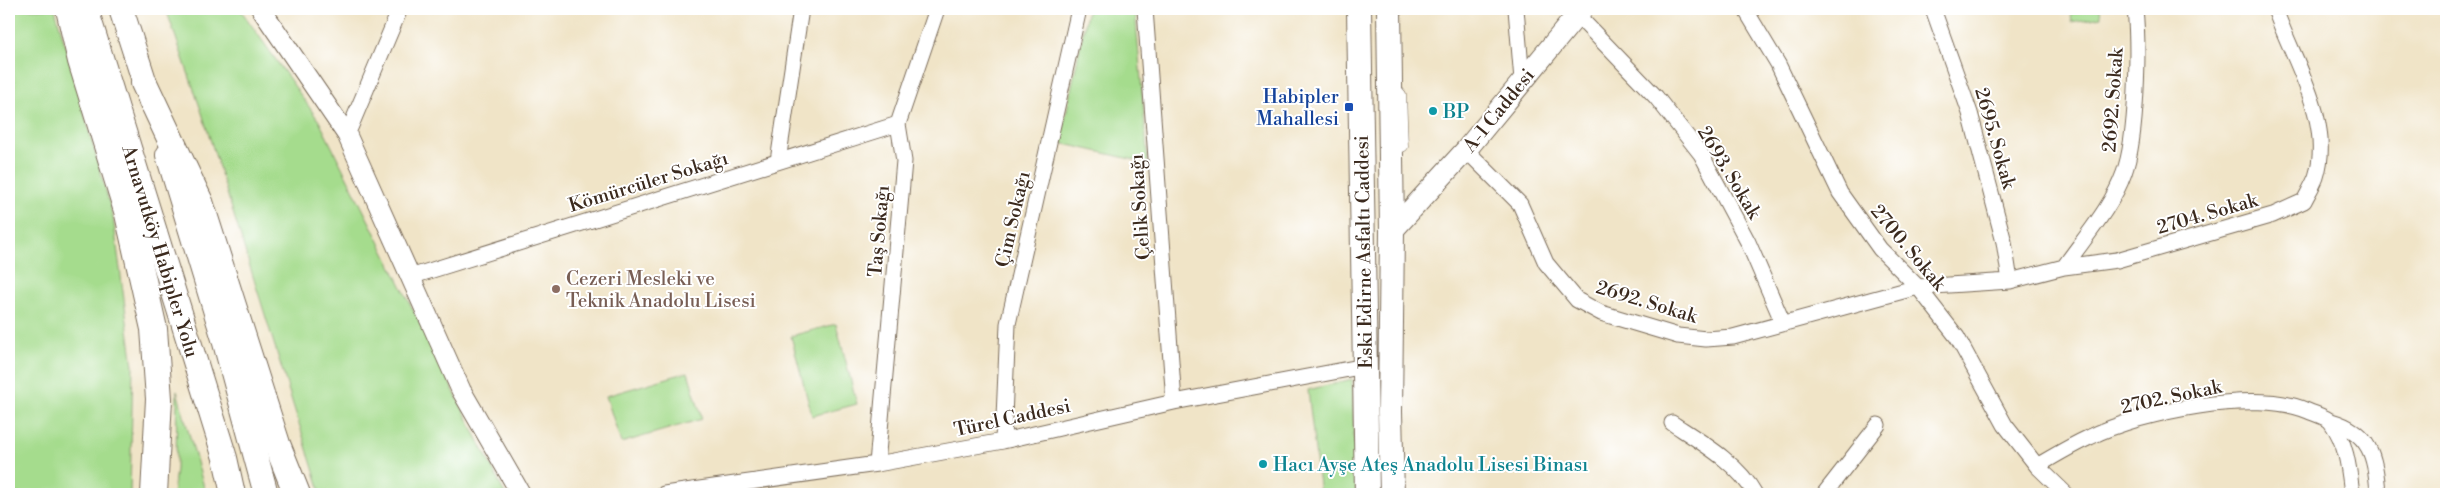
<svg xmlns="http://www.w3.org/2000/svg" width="2455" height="503" font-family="'Libre Bodoni',serif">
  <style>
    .green { fill: #a5dc8d; stroke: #708356 }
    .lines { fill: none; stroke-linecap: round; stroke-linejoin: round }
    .service-casing { stroke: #7a6b59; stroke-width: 9 }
    .minor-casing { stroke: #7a6b59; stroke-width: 17 }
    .tertiary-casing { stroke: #7a6b59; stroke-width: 21 }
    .secondary-casing { stroke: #7a6b59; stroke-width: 23 }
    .primary-casing { stroke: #7a6b59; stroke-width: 26 }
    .trunk-casing { stroke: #7a6b59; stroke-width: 26 }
    .motorway-casing { stroke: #7a6b59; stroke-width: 28 }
    .service { stroke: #fff; stroke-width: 8 }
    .minor { stroke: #fff; stroke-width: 15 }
    .tertiary { stroke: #fff; stroke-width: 19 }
    .secondary { stroke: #fff; stroke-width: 21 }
    .primary { stroke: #fff; stroke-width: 24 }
    .trunk { stroke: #fff; stroke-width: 24 }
    .motorway { stroke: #fff; stroke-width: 26 }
    .transit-dot { fill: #1a4fb4; stroke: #fff; stroke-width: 2 }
    .culture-dot { fill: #0f9aa8; stroke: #fff; stroke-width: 2 }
    .education-dot { fill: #8d6e63; stroke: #fff; stroke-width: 2 }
    .labels { text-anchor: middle; stroke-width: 4; stroke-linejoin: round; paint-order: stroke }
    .transit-label { font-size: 19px; fill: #164399; stroke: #fff; text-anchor: end }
    .street-label { font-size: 19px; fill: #3b2a1e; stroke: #fff }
    .culture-label { font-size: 19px; fill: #0d838f; stroke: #fff; text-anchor: start }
    .education-label { font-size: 19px; fill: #785e54; stroke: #fff; text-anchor: start }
  </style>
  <rect width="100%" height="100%" fill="#fff"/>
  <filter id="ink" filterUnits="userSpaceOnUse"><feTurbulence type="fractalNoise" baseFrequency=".02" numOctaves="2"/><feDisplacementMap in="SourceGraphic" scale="10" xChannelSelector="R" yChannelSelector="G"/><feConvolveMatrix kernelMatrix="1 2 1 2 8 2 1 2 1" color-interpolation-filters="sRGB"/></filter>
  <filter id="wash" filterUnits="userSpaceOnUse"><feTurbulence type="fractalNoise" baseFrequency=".0096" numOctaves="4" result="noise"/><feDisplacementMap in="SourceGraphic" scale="20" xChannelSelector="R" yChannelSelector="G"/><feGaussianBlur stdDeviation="1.12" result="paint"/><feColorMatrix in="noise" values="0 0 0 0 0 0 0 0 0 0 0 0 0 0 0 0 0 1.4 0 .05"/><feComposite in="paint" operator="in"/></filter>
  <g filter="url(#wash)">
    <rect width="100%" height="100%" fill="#f0e4c7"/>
    <!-- green -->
    <path class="green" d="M9 9H55L113 217 133 366 130 494H9Z
      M166 9H240L319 121 505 494H321L202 113Z
      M1088 9H1135L1148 163 1060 143Z
      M2070 9H2100L2101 17 2072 22Z
      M836 324 857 404 812 416 791 336Z
      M688 372 702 419 621 443 606 396Z
      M1352 379 1356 494H1320L1308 390Z
      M177 391 206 494H173L176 469Z"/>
  </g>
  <g filter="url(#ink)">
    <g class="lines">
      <!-- service casing -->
      <g class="service-casing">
        <path id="service" d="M361 9 398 12
          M1394 152 1404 147 1402 94 1396 87"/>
      </g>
      <!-- minor casing -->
      <g class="minor-casing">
        <path id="minor" d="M1145 9 1174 402
          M1516 9 1522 80
          M1745 9 1778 64 1840 193 1880 249 1918 287 1957 337 2005 425 2037 466 2066 494
          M1933 9 1970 113 2004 242 2010 281
          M1577 15 1656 97 1701 154 1748 242 1783 323
          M347 135 400 9
          M1466 150 1520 204 1546 263 1577 300 1601 313 1678 336 1706 339 1733 337 1918 287 2010 281 2064 267 2117 260 2273 215 2304 201C2308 193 2313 185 2316 177 2334 121 2292 59 2275 9
          M778 161 801 9
          M2064 267C2085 237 2112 207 2124 173 2137 138 2139 47 2135 9
          M410 277 898 124
          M2331 421C2370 432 2376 457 2378 494
          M1672 423C1701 442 1738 463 1755 494
          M1003 441 1008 324 1079 9
          M877 464 904 161 898 124 937 9
          M2037 466C2054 456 2072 445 2090 437 2140 412 2256 388 2308 411 2315 414 2327 417 2331 422 2347 444 2349 469 2352 494
          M664 494 877 464 1003 441 1174 402 1365 366
          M1824 494 1878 425"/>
      </g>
      <!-- tertiary casing -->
      <g class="tertiary-casing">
        <path id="tertiary" d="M261 9 347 135 461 390 521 494"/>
      </g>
      <!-- secondary casing -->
      <g class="secondary-casing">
        <path id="secondary" d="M1392 231 1466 150 1582 9"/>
      </g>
      <!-- primary casing -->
      <g class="primary-casing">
        <path id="primary" d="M1359 9 1367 494
          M1389 9 1392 231 1390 412 1392 494"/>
      </g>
      <!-- trunk casing -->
      <g class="trunk-casing">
        <path id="trunk" d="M86 9 225 458 233 494
          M121 9 151 102
          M168 155 224 339 266 494"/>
      </g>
      <!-- motorway casing -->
      <g class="motorway-casing">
        <path id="motorway" d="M69 9 81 61 128 214 154 329 159 399 154 494
          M144 83 200 202 277 444 297 494"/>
      </g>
      <!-- service -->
      <use href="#service" class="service"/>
      <!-- minor -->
      <use href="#minor" class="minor"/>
      <!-- tertiary -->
      <use href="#tertiary" class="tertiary"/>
      <!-- secondary -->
      <use href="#secondary" class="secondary"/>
      <!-- primary -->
      <use href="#primary" class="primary"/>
      <!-- trunk -->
      <use href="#trunk" class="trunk"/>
      <!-- motorway -->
      <use href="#motorway" class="motorway"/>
    </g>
  </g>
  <!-- markers -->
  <rect class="transit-dot" x="1344" y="102" width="10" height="10" rx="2.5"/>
  <g class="culture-dot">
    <circle cx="1433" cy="111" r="5"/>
    <circle cx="1263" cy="464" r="5"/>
  </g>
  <circle class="education-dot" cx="556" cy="289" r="5"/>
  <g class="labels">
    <!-- transit labels -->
    <g class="transit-label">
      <text x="1339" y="103">Habipler<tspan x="1339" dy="22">Mahallesi</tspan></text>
    </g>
    <!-- street labels -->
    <g class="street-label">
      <text transform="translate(2112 100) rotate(-86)" y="7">2692. Sokak</text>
      <text transform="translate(1498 110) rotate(-51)" y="7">A-1 Caddesi</text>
      <text transform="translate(1996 138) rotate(74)" y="7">2695. Sokak</text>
      <text transform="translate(1730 172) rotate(59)" y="7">2693. Sokak</text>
      <text transform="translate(648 181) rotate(-17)" y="7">Kömürcüler Sokağı</text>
      <text transform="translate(1139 207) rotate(-94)" y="7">Çelik Sokağı</text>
      <text transform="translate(2207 213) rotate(-16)" y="7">2704. Sokak</text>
      <text transform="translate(1012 219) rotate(-77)" y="7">Çim Sokağı</text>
      <text transform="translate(878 231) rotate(-85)" y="7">Taş Sokağı</text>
      <text transform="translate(1909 247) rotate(50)" y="7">2700. Sokak</text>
      <text transform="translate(161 251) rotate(73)" y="7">Arnavutköy Habipler Yolu</text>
      <text transform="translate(1363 252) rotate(-91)" y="7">Eski Edirne Asfaltı Caddesi</text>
      <text transform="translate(1647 301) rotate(17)" y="7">2692. Sokak</text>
      <text transform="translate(2171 396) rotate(-12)" y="7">2702. Sokak</text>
      <text transform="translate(1012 417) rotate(-12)" y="7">Türel Caddesi</text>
    </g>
    <!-- culture labels -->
    <g class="culture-label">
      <text x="1443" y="118">BP</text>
      <text x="1273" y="471">Hacı Ayşe Ateş Anadolu Lisesi Binası</text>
    </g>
    <!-- education labels -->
    <g class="education-label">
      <text x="566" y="285">Cezeri Mesleki ve<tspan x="566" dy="22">Teknik Anadolu Lisesi</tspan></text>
    </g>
  </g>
  <!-- margin -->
  <rect width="2455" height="503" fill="none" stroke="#fff" stroke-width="30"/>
</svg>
